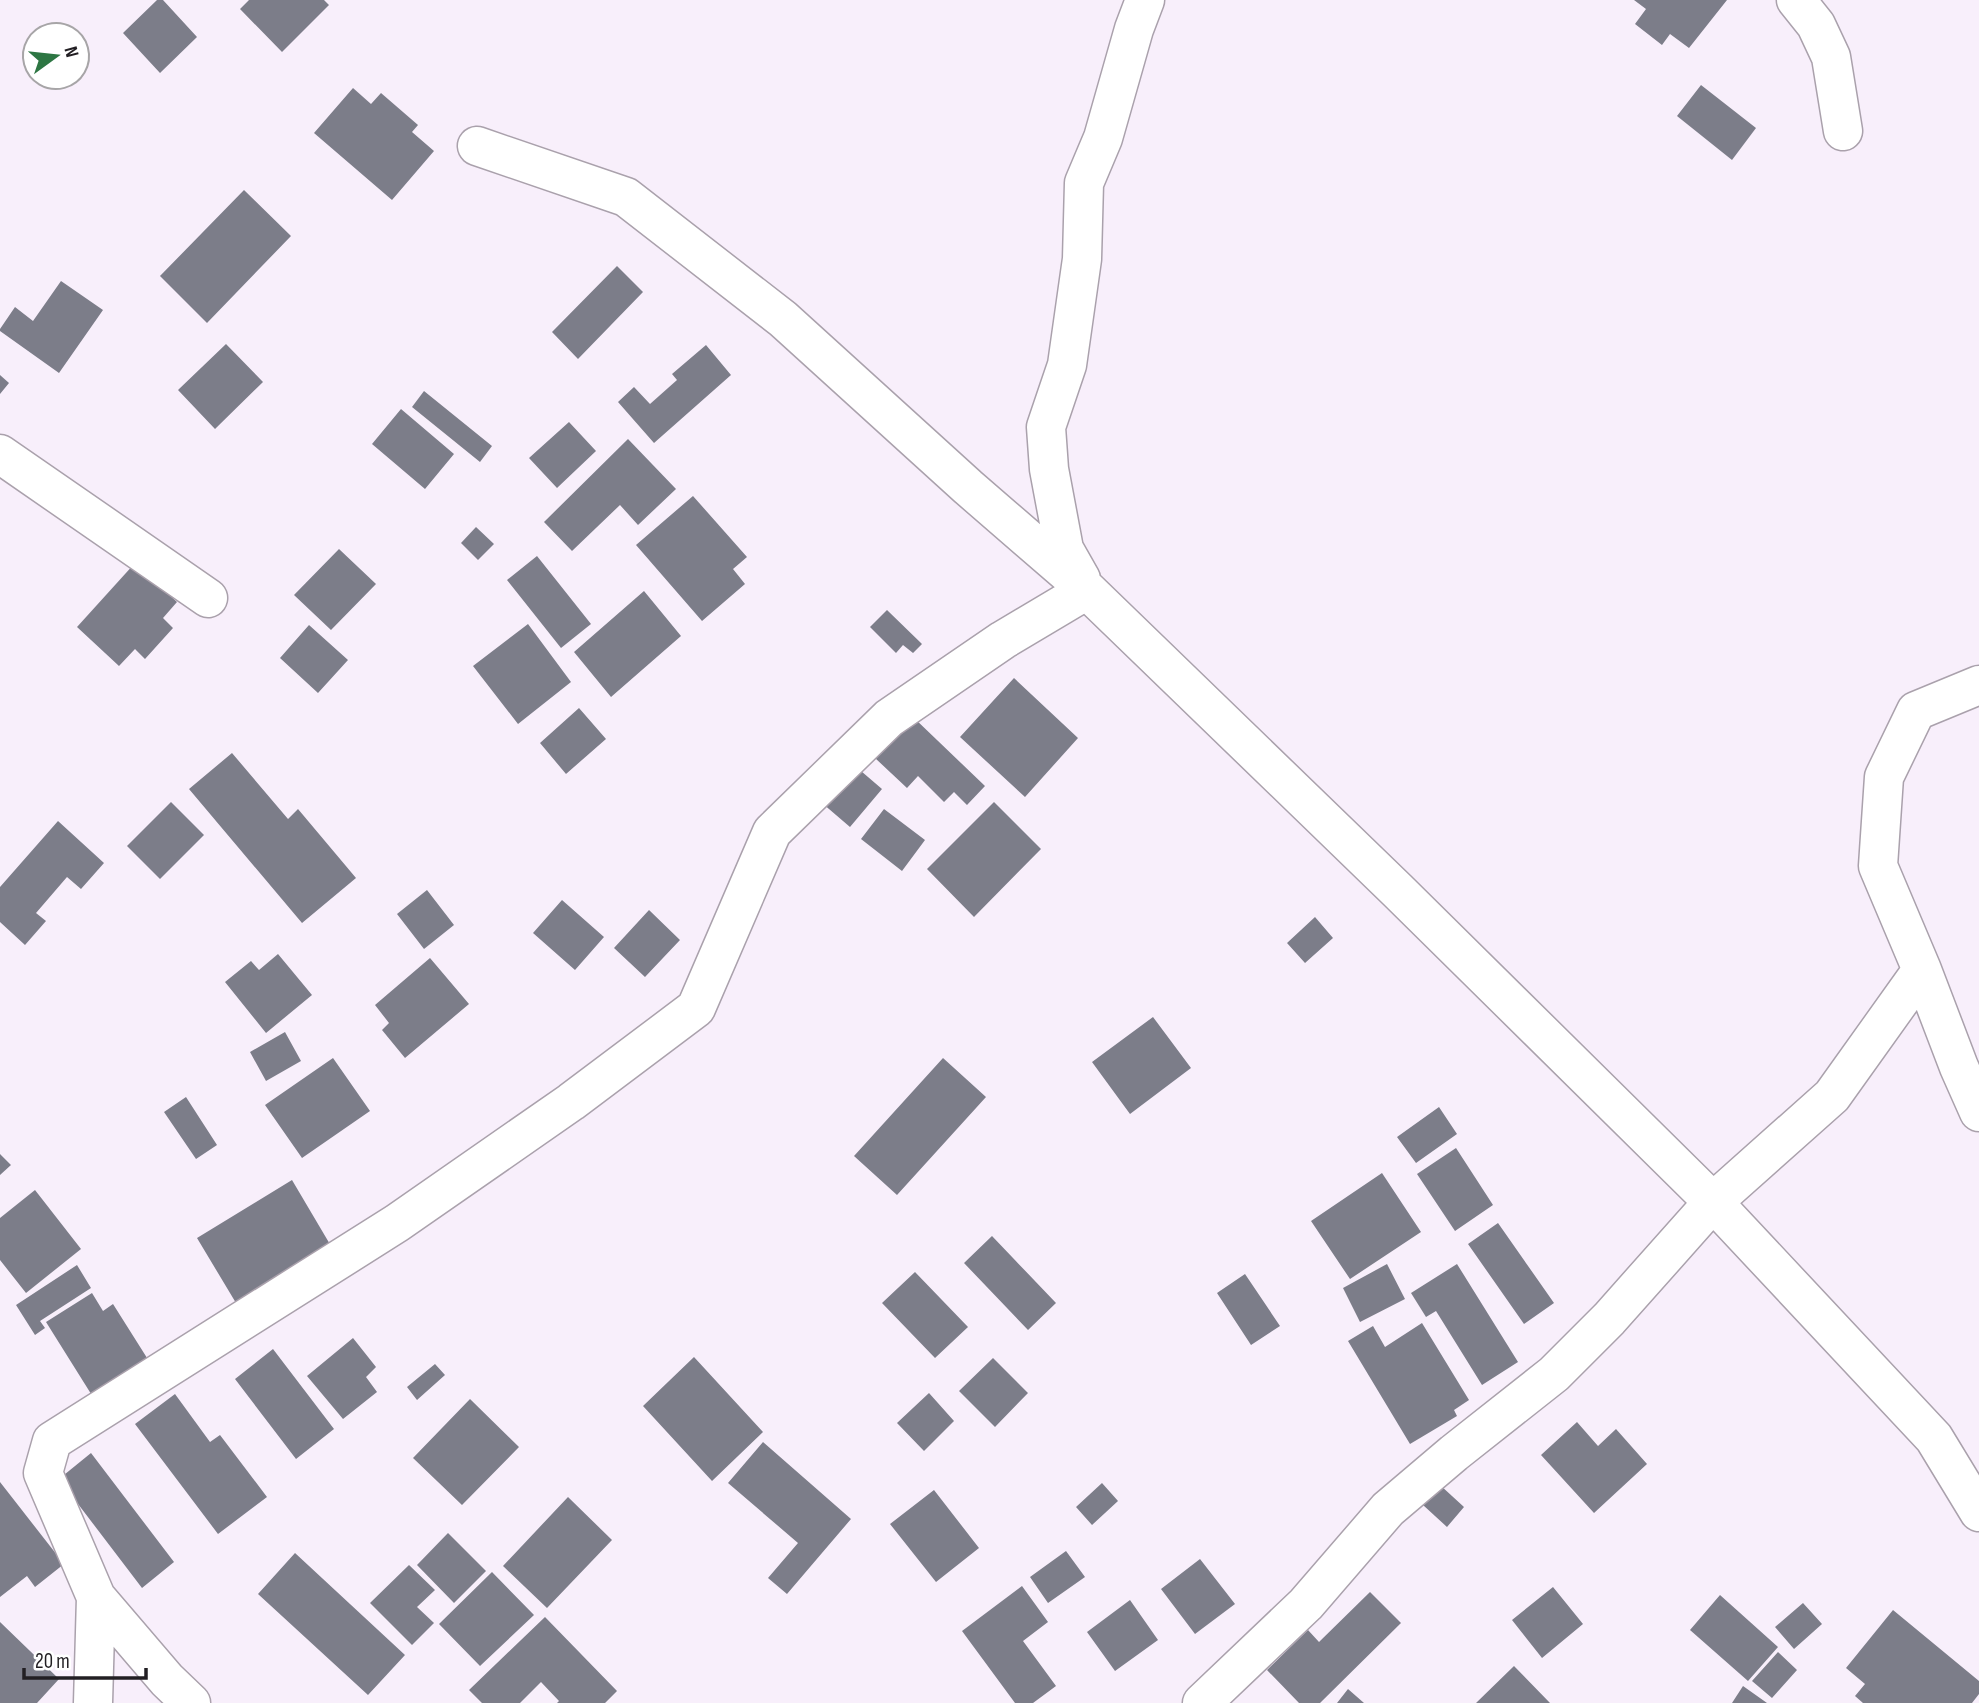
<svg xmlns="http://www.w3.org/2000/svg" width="1979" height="1703" font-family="'Sofia Sans Condensed',sans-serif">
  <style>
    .building { fill: #7c7d89 }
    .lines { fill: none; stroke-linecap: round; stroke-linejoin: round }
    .street-casing { stroke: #aaa1ac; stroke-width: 41 }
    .street { stroke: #fff; stroke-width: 38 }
  </style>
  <rect width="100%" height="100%" fill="#f8effb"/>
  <!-- building -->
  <path class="building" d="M157 0H163L197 37 160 73 123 33Z
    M249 0H324L329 5 282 52 240 9Z
    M1634 0H1727L1689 48 1670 34 1662 45 1635 24 1646 9Z
    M1701 85 1756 128 1732 160 1677 116Z
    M353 88 371 104 381 93 418 125 412 132 434 151 392 200 314 133Z
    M244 190 291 236 207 323 160 276Z
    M617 266 643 292 578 359 552 332Z
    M61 281 103 310 59 373 0 331V329L15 307 33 321Z
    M226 344 263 382 215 429 178 390Z
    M706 345 731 375 654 443 618 402 634 387 650 404 677 380 672 374Z
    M0 375 9 383 0 394Z
    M424 391 492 446 480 462 412 407Z
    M401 409 454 454 425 489 372 444Z
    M569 422 596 451 557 488 529 458Z
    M628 439 676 489 638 525 620 505 572 551 544 522Z
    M693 496 747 557 733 569 745 584 702 621 636 545Z
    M476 527 494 544 478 560 461 543Z
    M339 549 376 584 331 630 294 595Z
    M537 556 591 624 561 648 507 580Z
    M135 563 177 602 163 618 173 628 145 659 135 649 119 666 77 627Z
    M644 591 681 636 611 697 574 652Z
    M887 610 922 644 913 653 903 645 896 653 870 627Z
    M528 624 571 682 518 724 473 666Z
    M309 625 348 660 318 693 280 658Z
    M1014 678 1078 738 1025 797 960 737Z
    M579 708 606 739 566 774 540 743Z
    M913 717 985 786 967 805 954 792 944 802 918 776 907 788 875 758Z
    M232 753 288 819 298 809 356 878 302 923 189 789Z
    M854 765 882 789 850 827 822 803Z
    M171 802 204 835 160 879 127 846Z
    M994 802 1041 849 974 917 927 869Z
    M884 809 925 840 902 871 861 839Z
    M58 821 104 863 81 889 67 877 36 913 46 921 25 945 0 922V887Z
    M427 890 454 925 424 949 397 914Z
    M562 900 604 937 575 970 533 933Z
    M649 910 680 940 645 977 614 948Z
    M1315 917 1333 938 1305 963 1287 943Z
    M278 954 312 995 266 1033 225 982 251 961 259 970Z
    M430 958 469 1004 405 1058 382 1030 389 1023 375 1005Z
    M1153 1017 1191 1068 1130 1114 1092 1062Z
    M285 1032 301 1061 266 1081 250 1052Z
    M333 1058 370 1111 302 1158 265 1105Z
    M943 1058 986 1097 897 1195 854 1156Z
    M186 1097 217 1145 196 1159 164 1112Z
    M1439 1107 1457 1134 1416 1163 1397 1137Z
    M1456 1148 1493 1205 1455 1231 1417 1174Z
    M0 1154 11 1165 0 1175Z
    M1382 1173 1421 1232 1350 1279 1311 1221Z
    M292 1180 331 1246 236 1303 197 1238Z
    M35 1190 81 1249 26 1293 0 1260V1218Z
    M1498 1223 1554 1303 1524 1324 1468 1244Z
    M992 1236 1056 1303 1028 1330 964 1263Z
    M1387 1264 1405 1299 1360 1322 1343 1288Z
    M1457 1264 1518 1362 1482 1385 1436 1311 1426 1317 1411 1293Z
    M77 1265 91 1288 40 1321 45 1328 35 1335 16 1305Z
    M915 1272 968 1327 935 1358 882 1303Z
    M1245 1274 1280 1326 1251 1345 1217 1293Z
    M92 1293 103 1311 113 1304 154 1369 98 1405 46 1322Z
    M1422 1323 1469 1400 1454 1410 1457 1416 1410 1444 1348 1341 1373 1326 1385 1347Z
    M353 1338 376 1367 366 1377 377 1392 343 1419 307 1376Z
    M273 1349 334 1429 296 1459 235 1379Z
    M694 1357 763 1432 712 1481 643 1406Z
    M993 1358 1028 1393 995 1427 959 1391Z
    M435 1364 445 1375 417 1400 407 1387Z
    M929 1393 954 1421 924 1451 897 1423Z
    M175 1394 210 1442 220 1435 267 1497 218 1534 135 1424Z
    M470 1399 519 1447 462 1505 413 1458Z
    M1577 1422 1598 1446 1616 1429 1647 1464 1594 1513 1541 1455Z
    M763 1442 851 1519 787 1594 768 1578 798 1543 728 1483Z
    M91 1453 174 1562 142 1588 59 1479Z
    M0 1482 64 1564 35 1587 27 1576 0 1597Z
    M1102 1483 1118 1501 1092 1525 1076 1507Z
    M1440 1485 1464 1507 1447 1527 1423 1505Z
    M934 1490 979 1548 936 1582 890 1524Z
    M568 1497 612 1540 547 1608 503 1566Z
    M448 1533 486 1571 454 1603 417 1565Z
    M1066 1551 1085 1577 1048 1603 1030 1577Z
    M295 1553 405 1655 368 1695 258 1594Z
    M1200 1559 1235 1604 1195 1634 1161 1589Z
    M409 1565 435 1590 417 1607 434 1623 412 1645 370 1603Z
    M492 1572 534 1615 480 1666 439 1624Z
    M1022 1586 1048 1622 1023 1641 1056 1686 1033 1703H1015L962 1631Z
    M1553 1587 1583 1624 1542 1658 1512 1620Z
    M1370 1592 1401 1623 1320 1703H1299L1267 1670 1308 1630 1319 1642Z
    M1720 1595 1778 1647 1748 1681 1690 1630Z
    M1130 1600 1158 1640 1115 1671 1087 1632Z
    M1803 1603 1822 1624 1794 1649 1775 1627Z
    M1893 1610 1979 1681V1694L1972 1703H1863L1855 1696 1865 1684 1846 1668Z
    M545 1617 617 1691 605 1703H557L559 1701 541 1682 520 1703H482L469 1690Z
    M0 1622 59 1679 37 1703H0Z
    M1778 1652 1797 1670 1772 1698 1752 1681Z
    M1514 1666 1550 1703H1476Z
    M1743 1686 1767 1703H1732Z
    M1348 1689 1364 1703H1337Z"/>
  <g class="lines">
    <!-- street casing -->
    <g class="street-casing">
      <path id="street" d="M1796 0 1816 25 1831 57 1843 131
        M477 146 626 197 783 319 968 487 1087 590
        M0 454 208 598
        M1081 579 1064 549 1049 469 1046 427 1067 365 1082 259 1084 183 1103 138 1134 29 1145 0
        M1922 970 1959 1067 1979 1112
        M93 1703 96 1597
        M191 1703 167 1680 96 1597 43 1473 52 1441 397 1223 571 1102 696 1008 772 832 889 718 1003 640 1087 590 1397 890 1713 1202 1934 1438 1979 1512
        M1202 1703 1306 1604 1388 1509 1454 1453 1554 1374 1609 1319 1713 1202 1832 1096 1922 970 1878 866 1884 777 1916 711 1979 685"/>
    </g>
    <!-- street -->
    <use href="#street" class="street"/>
  </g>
  <!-- north arrow -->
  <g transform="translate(56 56) rotate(75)"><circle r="33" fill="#ffffff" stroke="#a7a5a7" stroke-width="2"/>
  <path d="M0-5L12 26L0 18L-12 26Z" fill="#2d7643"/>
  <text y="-10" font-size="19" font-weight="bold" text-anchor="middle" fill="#221f23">N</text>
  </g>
  <!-- scale -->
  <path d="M24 1668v10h122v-10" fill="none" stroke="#221f23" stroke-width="3.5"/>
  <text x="35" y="1668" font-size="21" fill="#221f23" stroke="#ffffff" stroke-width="5" paint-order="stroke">20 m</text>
</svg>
